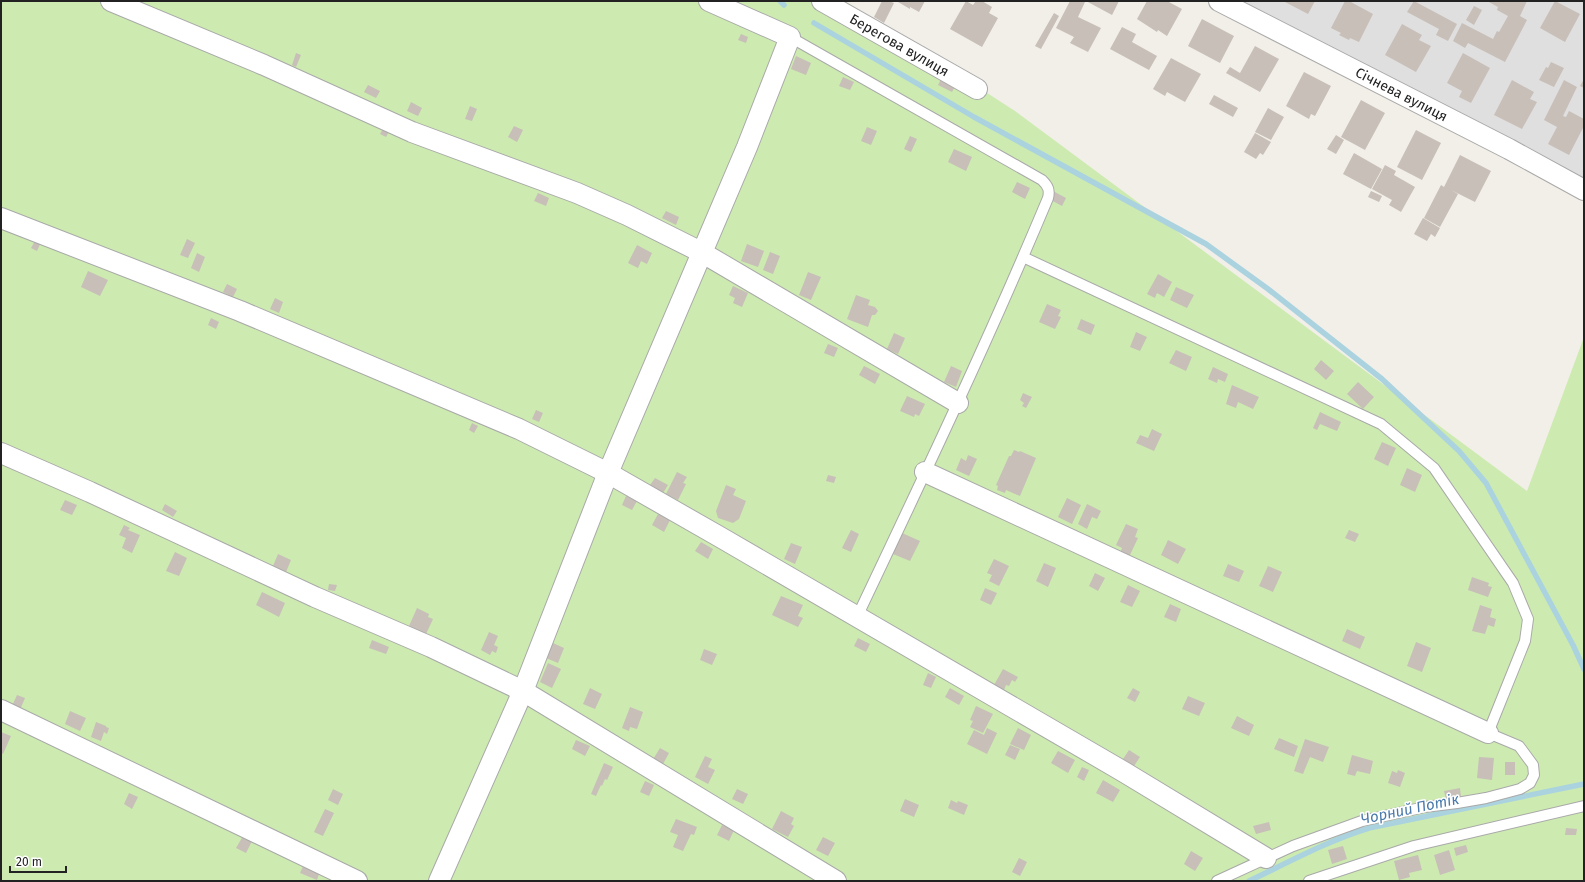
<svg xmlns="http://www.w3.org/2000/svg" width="1585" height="882" font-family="'Fira Sans',sans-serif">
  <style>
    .residential { fill: #e0dfdf }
    .grass { fill: #cdebb0 }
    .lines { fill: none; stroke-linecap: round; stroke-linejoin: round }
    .stream { stroke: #aad3df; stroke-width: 5.5 }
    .building { fill: #c7bfb8 }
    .lane-casing { stroke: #a9a9a9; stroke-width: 12 }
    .street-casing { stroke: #a9a9a9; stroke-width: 22 }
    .lane { stroke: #fff; stroke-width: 10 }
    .street { stroke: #fff; stroke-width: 20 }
    .labels { text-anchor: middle; stroke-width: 3; stroke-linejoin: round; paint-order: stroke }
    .street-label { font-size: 14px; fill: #222; stroke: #fff }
    .water-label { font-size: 15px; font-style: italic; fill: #4a7aab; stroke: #fff }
  </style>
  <rect width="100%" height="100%" fill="#f2efe9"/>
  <!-- residential -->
  <path class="residential" d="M1219 1H1584V192Z"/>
  <!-- grass -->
  <path class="grass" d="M1 1H845L1015 111 1527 491 1584 337V881H1Z"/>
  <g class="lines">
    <!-- stream -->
    <path class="stream" d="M780 1 784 5
      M814 23 974 117 1206 244 1268 289 1382 379 1459 451 1486 483 1573 645 1584 669
      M1249 881C1289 862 1327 841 1369 828L1584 784"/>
  </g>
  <!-- building -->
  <path class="building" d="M882 1H889L894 3 884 23 874 17Z
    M898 1H925L919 12 910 7V9L898 2Z
    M966 1 973 5 976 1H982L992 7 989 13 998 18 982 47 950 29Z
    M1070 1 1085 2 1078 17 1101 28 1088 52 1070 43 1074 37 1056 28Z
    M1086 1H1119L1112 15Z
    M1147 1H1167L1182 9 1167 36 1158 30 1157 32 1137 19Z
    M1285 1H1315L1308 14 1285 2Z
    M1345 1H1349L1373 14 1359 42 1350 38 1349 40 1339 35 1341 33 1331 28Z
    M1414 1 1457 24 1448 41 1436 35 1439 29 1407 12Z
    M1487 1H1527L1520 16 1527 20 1505 62 1468 43 1465 48 1453 41 1462 23 1493 39 1497 31 1499 32 1508 16 1497 10 1498 7Z
    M1555 1 1580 14 1565 42 1540 28Z
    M1474 6 1482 10 1474 25 1466 20Z
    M1054 13 1059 16 1041 49 1035 46Z
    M1202 19 1234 36 1220 63 1188 46Z
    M1402 24 1422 35 1419 40 1431 46 1416 72 1385 55Z
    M1122 27 1136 34 1132 42 1157 56 1149 70 1110 49Z
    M741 34 748 37 746 43 738 40Z
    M1255 46 1279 59 1260 92 1226 73 1230 67 1240 73Z
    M296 53 301 55 296 67 292 65Z
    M1463 53 1490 68 1471 103 1459 97 1462 91 1447 83Z
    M796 56 811 63 806 75 791 69Z
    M1171 58 1201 74 1185 102 1167 92 1165 96 1153 89Z
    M1551 62 1564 68 1554 87 1539 80 1546 67 1548 68Z
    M945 72 959 79 952 92 938 85Z
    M1304 72 1331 86 1315 116 1311 114 1309 119 1286 106Z
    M843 77 854 82 850 90 839 86Z
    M1584 79V88L1580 86Z
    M1512 80 1534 92 1530 99 1537 102 1522 129 1494 115Z
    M1564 80 1577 87 1563 116 1566 117 1569 111 1584 119V126L1569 155 1548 144 1557 127 1544 120Z
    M368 85 380 91 376 98 364 92Z
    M1214 95 1238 108 1233 117 1209 104Z
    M1361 100 1385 113 1365 150 1341 137Z
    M411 102 422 108 418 116 407 111Z
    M470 106 477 109 472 121 465 119Z
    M1268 108 1284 117 1271 140 1255 132Z
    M385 125 391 128 386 137 380 134Z
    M514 126 523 130 517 142 508 137Z
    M867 127 877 131 871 145 861 141Z
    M1416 130 1441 143 1422 180 1397 167Z
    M1255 133 1271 142 1263 155 1260 153 1256 159 1244 152Z
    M1336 135 1344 140 1336 154 1327 149Z
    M910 136 917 139 911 152 904 149Z
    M954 149 972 157 966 171 948 162Z
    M1354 153 1382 169 1371 189 1343 174Z
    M1460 155 1491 171 1475 202 1451 190 1458 194 1440 227 1424 218 1441 185 1444 187Z
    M1385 165 1396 171 1394 175 1415 187 1401 212 1389 205 1392 200 1372 189Z
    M1017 182 1030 188 1025 199 1012 192Z
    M1053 191 1066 198 1062 206 1049 199Z
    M1371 191 1382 196 1379 202 1368 197Z
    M538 193 549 198 546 206 534 201Z
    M666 211 679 217 676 225 662 218Z
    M1423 218 1440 228 1435 237 1431 234 1427 241 1414 234Z
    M36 239 41 242 37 251 31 248Z
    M187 239 195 243 188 258 180 255Z
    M747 244 764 251 758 267 741 261Z
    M637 245 652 253 647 264 641 261 638 268 628 263Z
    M770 252 780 256 773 274 763 270Z
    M197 253 205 257 199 272 191 268Z
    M88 271 108 280 100 296 81 287Z
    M808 272 821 277 811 300 799 295Z
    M1158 274 1172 282 1164 297 1157 293 1155 298 1147 294Z
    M227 284 237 289 233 297 223 292Z
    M733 286 748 293 742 307 733 303 735 298 729 295Z
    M1176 287 1194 295 1187 308 1170 300Z
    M856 295 870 300 868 305 875 307 878 311 875 315H872L868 327 847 319Z
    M275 298 283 302 279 313 270 309Z
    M1047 304 1061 310 1058 316 1061 317 1055 329 1039 322Z
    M211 318 219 322 216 329 208 325Z
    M1081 319 1095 325 1091 335 1077 329Z
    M1136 332 1147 337 1140 351 1130 347Z
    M894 333 905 338 898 354 887 349Z
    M828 344 838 348 834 357 824 353Z
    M1176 350 1192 357 1186 371 1169 363Z
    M1321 360 1334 371 1326 380 1314 369Z
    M864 366 880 374 875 384 859 375Z
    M951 366 962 371 956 387 944 382Z
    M1213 367 1228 374 1225 382 1218 379 1217 383 1208 379Z
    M1358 382 1374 397 1363 409 1347 394Z
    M1232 385 1259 397 1253 409 1238 402 1236 408 1226 404Z
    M1023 393 1032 397 1026 408 1022 406 1024 403 1020 400Z
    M907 396 925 404 919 416 915 414 914 417 900 411Z
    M536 410 543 413 539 422 532 419Z
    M1320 412 1341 422 1337 431 1320 424 1317 430 1313 428Z
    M472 423 478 426 474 433 469 430Z
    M1152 429 1162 434 1154 451 1136 443 1140 435 1148 438Z
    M1382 442 1396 448 1388 466 1374 459Z
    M1014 450 1019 452 1020 451 1036 458 1020 496 1006 490 1005 493 997 490 998 486 996 485 1009 456H1011Z
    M968 455 977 459 969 476 956 470 961 458 966 461Z
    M1407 468 1422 475 1415 492 1400 485Z
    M677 472 687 477 683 483 686 484 678 500 666 494Z
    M828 475 836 477 834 483 826 481Z
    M655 478 668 485 663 493 650 485Z
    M726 485 736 489 733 495 746 501 739 519 733 523 718 518 716 511Z
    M626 496 637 501 632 510 622 505Z
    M1067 498 1081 505 1072 524 1058 517Z
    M65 500 77 505 72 515 60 510Z
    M165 504 177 511 173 517 162 510Z
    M1087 504 1101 511 1097 519 1092 517 1087 529 1078 524Z
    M658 514 670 520 664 532 652 525Z
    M1126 524 1138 529 1135 537 1138 538 1129 557 1120 553 1122 548 1116 545Z
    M124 525 130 528 128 530 140 535 132 553 122 548 126 538 119 535Z
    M851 530 859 534 851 552 842 548Z
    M1349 530 1359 534 1355 542 1345 538Z
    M902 533 920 541 910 561 893 554Z
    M1168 540 1186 549 1178 564 1161 555Z
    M701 542 713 549 708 559 695 551Z
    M791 543 802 547 795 564 784 559Z
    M175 552 187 558 179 576 166 571Z
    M278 554 291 560 286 572 273 566Z
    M994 559 1009 566 999 586 989 581 992 575 987 573Z
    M1044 563 1056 568 1048 587 1036 581Z
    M1228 564 1244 571 1239 582 1223 576Z
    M1268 566 1282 572 1273 592 1259 586Z
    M1095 573 1105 578 1098 591 1089 586Z
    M1472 577 1489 583 1488 586 1492 587 1488 597 1468 590Z
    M329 584 337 585 335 591 328 590Z
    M1128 585 1140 591 1132 607 1120 602Z
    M985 588 997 593 991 605 980 600Z
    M262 592 285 603 279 617 256 605Z
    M781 596 803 605 798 616 803 618 798 627 772 615Z
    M1170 604 1181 609 1176 622 1164 617Z
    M1480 605 1492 609 1490 617 1496 619 1494 627 1488 625 1485 634 1472 631Z
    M417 608 429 614 428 617 433 619 426 634 409 626Z
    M1347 629 1365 637 1360 649 1342 641Z
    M489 632 498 636 494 645 498 647 496 653 492 651 490 655 481 650Z
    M858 638 870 644 866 652 854 646Z
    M372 640 389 647 386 654 369 648Z
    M1416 642 1431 648 1422 672 1407 666Z
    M553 643 564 648 558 663 546 658Z
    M704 649 717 654 712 665 700 660Z
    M548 663 561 669 552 688 540 682Z
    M1003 669 1018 677 1015 682 1012 680 1009 686 1006 685 1004 690 994 685Z
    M928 673 936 677 931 688 923 685Z
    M590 688 602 694 595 709 583 704Z
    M950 688 964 696 959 705 945 697Z
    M1133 688 1140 692 1135 702 1127 698Z
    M17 695 25 698 20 710 12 706Z
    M1188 696 1205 703 1199 716 1182 709Z
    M976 706 993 714 983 733 970 727 973 721 970 720Z
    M630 707 643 712 637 729 630 727 629 731 622 728Z
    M70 711 86 718 80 731 65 724Z
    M1237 716 1254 725 1249 736 1231 728Z
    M96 722 106 726V727L109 728 107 734 104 732 101 741 91 737Z
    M987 728 997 733 987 754 967 744 974 730 984 735Z
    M1018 728 1031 735 1024 750 1010 744Z
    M1 732 11 736 3 754 1 753Z
    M1279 738 1298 746 1294 757 1274 749Z
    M1305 739 1329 747 1323 762 1310 757 1303 774 1294 771Z
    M576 740 590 746 585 756 572 749Z
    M1010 745 1020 749 1015 760 1005 755Z
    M660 748 669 753 662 766 652 761Z
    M1129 750 1140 757 1134 766 1123 759Z
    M1058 751 1075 760 1068 773 1051 763Z
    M1352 755 1373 761 1370 774 1357 771 1355 776 1347 774Z
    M705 756 712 759 708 767 715 770 708 784 695 777Z
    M1479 757 1494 758 1492 780 1477 778Z
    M1505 762H1515V775H1505Z
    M604 763 613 767 607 780 605 779 602 786 601 785 596 796 591 794Z
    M1082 767 1089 770 1084 781 1077 777Z
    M1398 770 1405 773 1400 787 1388 783 1392 771 1397 773Z
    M1103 780 1120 790 1113 802 1096 793Z
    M645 781 654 785 649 796 640 792Z
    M1460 788 1461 797 1446 799 1444 791Z
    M333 789 343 794 338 805 328 800Z
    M737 789 748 794 743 804 732 799Z
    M129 793 138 797 132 809 124 804Z
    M905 799 919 805 914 817 900 811Z
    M951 800 957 803 958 801 968 805 964 815 948 808Z
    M325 809 334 813 323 836 314 832Z
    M781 811 794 818 791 824 794 826 788 837 772 829Z
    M676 819 697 827 694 835 691 834 683 851 673 847 678 835 670 832Z
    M1269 822 1271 830 1256 834 1253 826Z
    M722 825 734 830 729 841 717 835Z
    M1566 828 1577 829 1576 835H1565Z
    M243 836 252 841 246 853 236 848Z
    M823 837 835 843 828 856 816 850Z
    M1466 845 1468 852 1456 856 1454 848Z
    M1343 846 1347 859 1332 864 1328 850Z
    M1449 850 1455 870 1440 875 1434 855Z
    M1191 851 1203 858 1195 871 1184 864Z
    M1418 855 1422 870 1409 873 1410 877 1399 880 1394 861Z
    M1019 858 1027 862 1020 876 1012 872Z
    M304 864 320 871 317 880 300 873Z"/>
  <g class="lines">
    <!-- lane casing -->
    <g class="lane-casing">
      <path id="lane" d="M790 37 1042 180C1048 186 1050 190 1048 198 989 339 923 478 857 617
        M1023 257 1381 424 1434 468 1513 583 1528 619 1525 641 1488 733 1519 746 1533 765 1534 775 1530 783 1520 789 1486 798 1457 803 1425 807 1362 821 1293 846 1217 881
        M1309 881 1414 846 1584 806"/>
    </g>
    <!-- street casing -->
    <g class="street-casing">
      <g id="street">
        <path d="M111 1 264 65 412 132 577 193 627 215 701 252 958 403"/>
        <path id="s1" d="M822 1 977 89"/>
        <path id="s2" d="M1219 1 1509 149 1584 190"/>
        <path d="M1 218 240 311 519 429 608 473 720 537 1124 772 1266 858"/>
        <path d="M1 453 90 492 315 597 431 647 523 691 836 881"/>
        <path d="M925 472 1488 733"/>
        <path d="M1 710 357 881"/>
        <path d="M439 881 523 691 608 473 747 147 790 37 709 1"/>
      </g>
    </g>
    <!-- lane -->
    <use href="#lane" class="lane"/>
    <!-- street -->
    <use href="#street" class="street"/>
  </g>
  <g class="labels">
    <!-- street labels -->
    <g class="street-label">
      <text dy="5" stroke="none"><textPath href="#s1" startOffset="89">Берегова вулиця</textPath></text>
      <text dy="5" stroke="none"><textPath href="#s2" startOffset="205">Січнева вулиця</textPath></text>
    </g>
    <!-- water labels -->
    <g class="water-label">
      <text transform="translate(1410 809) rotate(-12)" y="5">Чорний Потік</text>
    </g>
  </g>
  <!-- border -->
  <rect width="1585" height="882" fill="none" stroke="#222222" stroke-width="4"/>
  <!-- scale -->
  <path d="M10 866v6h56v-6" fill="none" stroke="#222222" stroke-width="2"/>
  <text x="16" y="866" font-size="12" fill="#222222" stroke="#ffffff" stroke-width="3" paint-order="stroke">20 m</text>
</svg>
